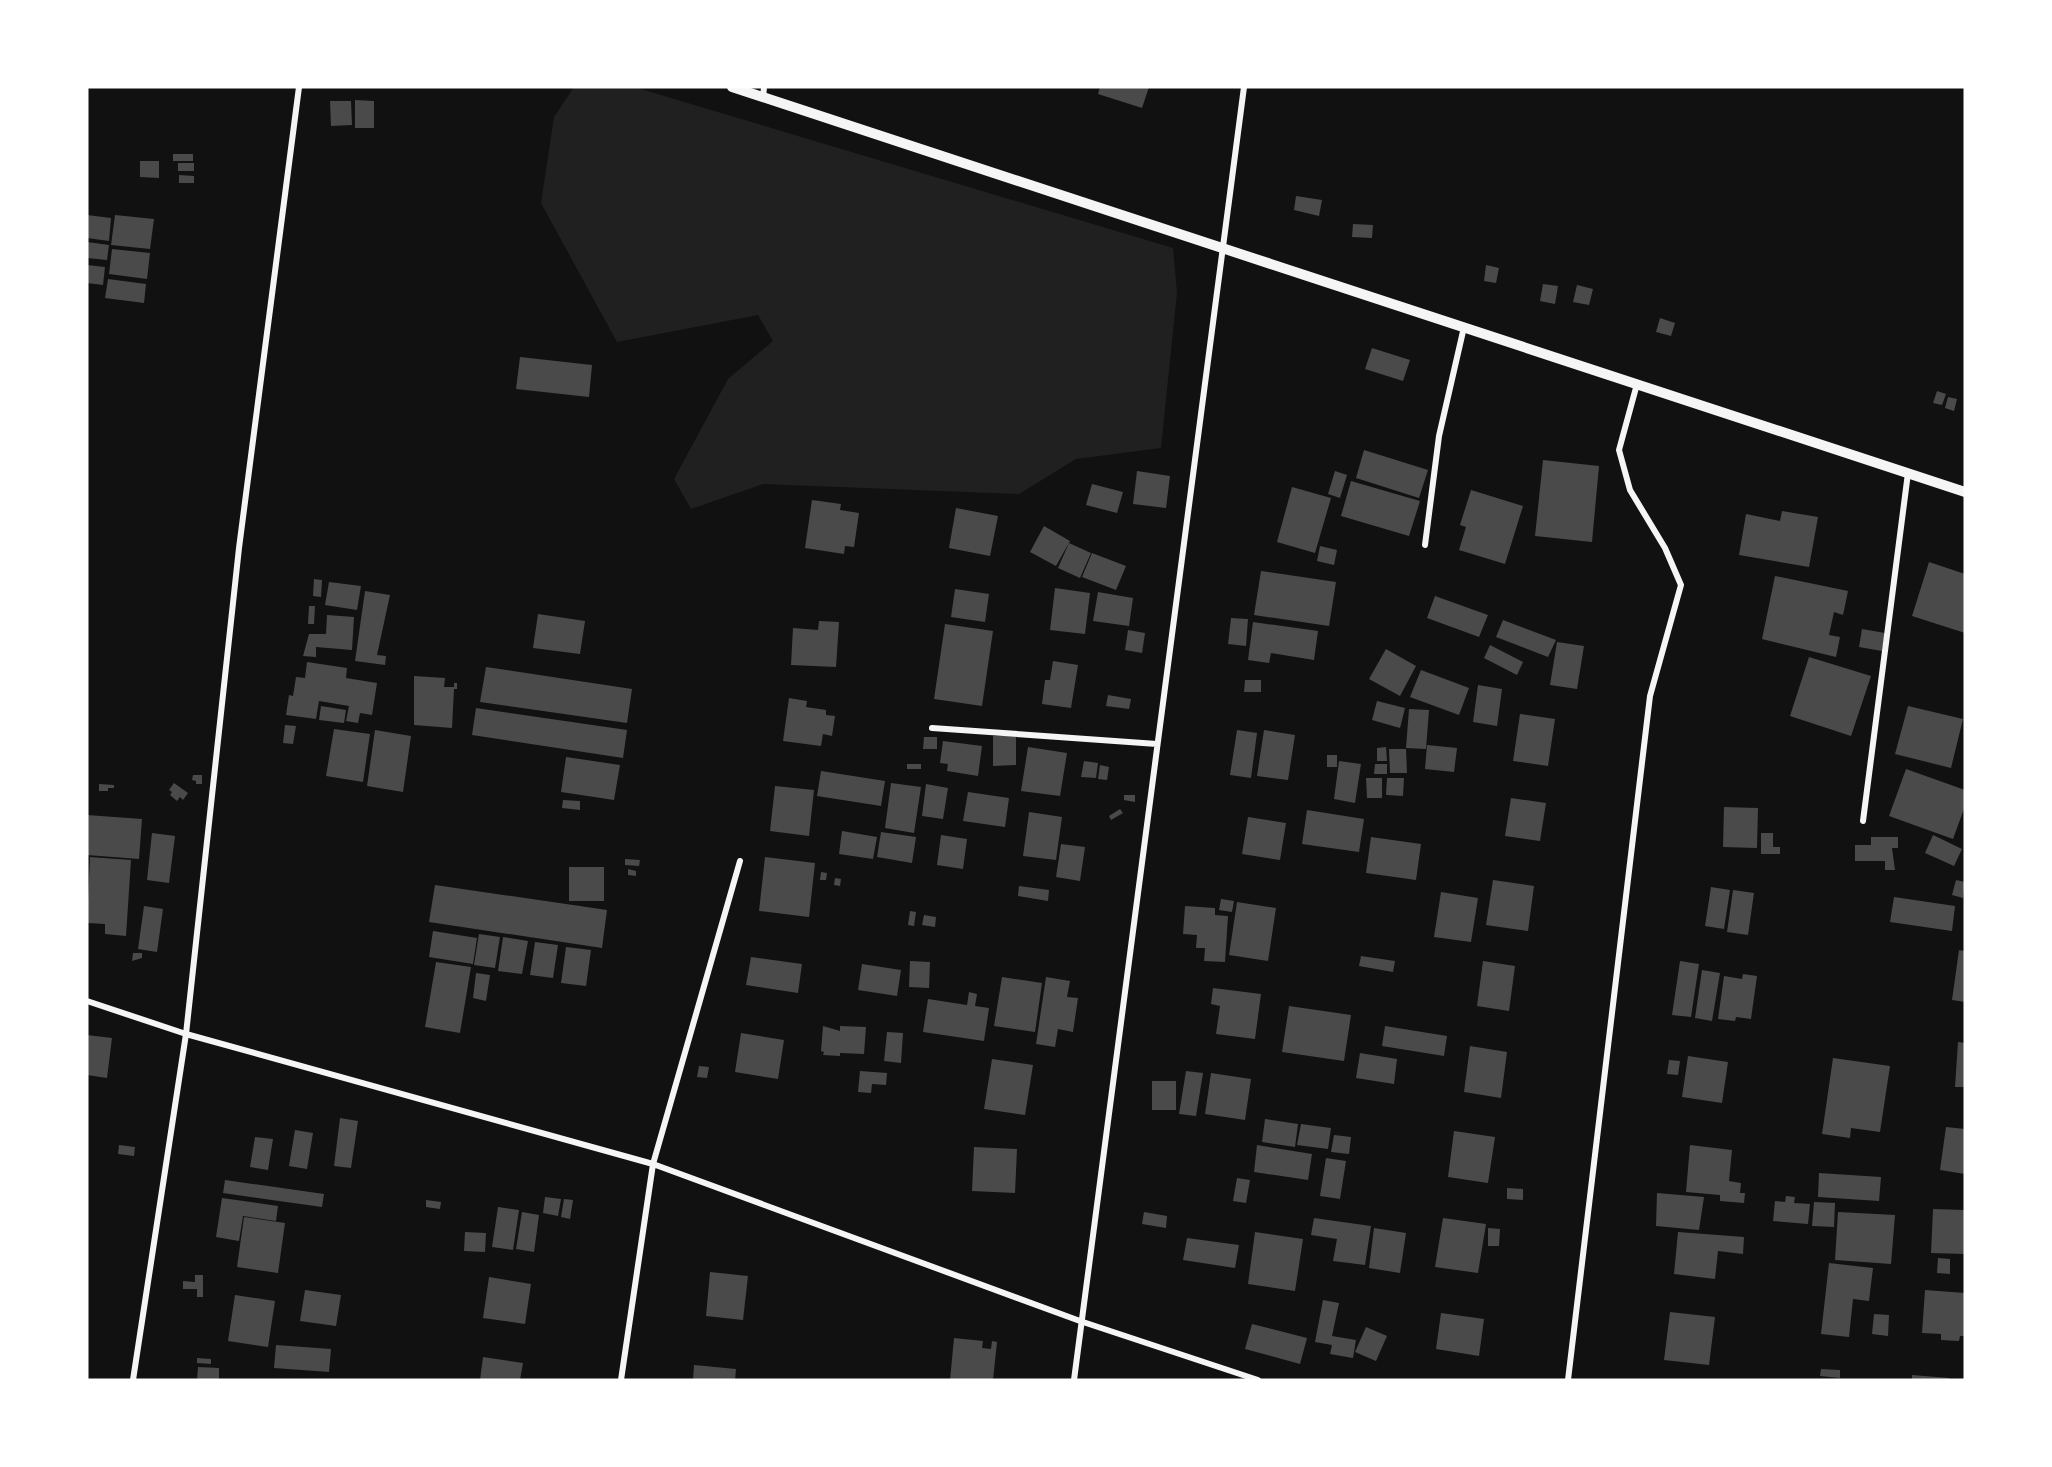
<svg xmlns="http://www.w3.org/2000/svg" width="2052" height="1467" font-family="'Roboto Serif',serif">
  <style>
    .green { fill: #202020 }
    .building { fill: #4a4a4a }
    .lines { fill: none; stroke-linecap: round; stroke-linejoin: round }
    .minor { stroke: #f5f5f5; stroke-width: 6 }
    .tertiary { stroke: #f5f5f5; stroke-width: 10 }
  </style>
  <rect width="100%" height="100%" fill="#111"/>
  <!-- green -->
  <path class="green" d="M574 87H634L1173 248 1177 293 1161 448 1076 459 1019 494 763 484 691 509 674 479 728 379 773 341 758 315 617 342 541 203 554 117Z"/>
  <!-- building -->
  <path class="building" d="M1100 87H1149L1142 108 1098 94Z
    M355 100 374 101V128H355Z
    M330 101H351L352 125 331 126Z
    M173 154H193V161H173Z
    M140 161H159V178L140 177Z
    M178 163H194V171H178Z
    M179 175 194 176V183H179Z
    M1296 196 1322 200 1319 216 1294 210Z
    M87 215 111 218 109 241 87 238Z
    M115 215 154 219 150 249 111 245Z
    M1353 224 1373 225 1372 238 1352 237Z
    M87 242 109 245 107 260 87 258Z
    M112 249 150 253 147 279 109 274Z
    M87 265 105 267 103 285 87 283Z
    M1486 265 1499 268 1496 283 1484 281Z
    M108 279 146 284 144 303 105 298Z
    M1543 284 1558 286 1555 304 1540 301Z
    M1577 285 1593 289 1589 305 1573 302Z
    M1660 318 1675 323 1671 336 1656 332Z
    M1372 348 1410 360 1403 381 1365 369Z
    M520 357 592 365 589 397 516 389Z
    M1937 391 1946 394 1942 405 1933 403Z
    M1948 397 1957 399 1954 411 1945 408Z
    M1364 450 1428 470 1419 498 1356 478Z
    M1543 460 1599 466 1592 542 1535 536Z
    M1137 471 1170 476 1166 508 1133 504Z
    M1335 471 1347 475 1340 498 1328 494Z
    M1351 481 1420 501 1409 536 1341 516Z
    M1092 484 1123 492 1117 513 1086 505Z
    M1292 487 1331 498 1315 553 1277 542Z
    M1471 490 1523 506 1505 564 1459 550 1466 527 1460 525Z
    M812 500 841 504 840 510 859 513 854 547 845 546 844 554 805 548Z
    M956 508 998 516 990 556 949 548Z
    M1782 511 1818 517 1809 567 1739 555 1746 514 1780 521Z
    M1044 526 1070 541 1056 566 1030 552Z
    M1069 543 1091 553 1080 578 1058 568Z
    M1320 546 1337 550 1334 565 1317 561Z
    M1092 553 1126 566 1116 590 1082 577Z
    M1929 562 1965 574V633L1912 616Z
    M1261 571 1336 582 1329 626 1254 615Z
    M1775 576 1848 591 1843 615 1834 612 1829 635 1840 637 1836 657 1762 639Z
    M314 579 322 580 321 597 313 596Z
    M329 582 361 586 357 610 325 605Z
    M1055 588 1090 593 1085 634 1050 630Z
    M955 589 989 594 985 622 951 617Z
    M365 591 390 595 377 655 386 656 385 665 355 661Z
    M1098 592 1133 598 1129 626 1093 621Z
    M1435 596 1488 615 1479 637 1427 618Z
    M309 606H315L314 624H308Z
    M538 614 585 621 580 654 533 648Z
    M327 615 354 617 352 650 316 647V657L303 656 309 634H326Z
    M1231 618 1248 619 1246 646 1228 644Z
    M1503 620 1556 640 1548 657 1496 637Z
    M819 621 839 622 836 667 791 665 793 628 818 630Z
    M1253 622 1318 631 1314 660 1271 653 1269 663 1248 660Z
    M945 624 993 631 982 706 934 699Z
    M1862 629 1885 633 1882 651 1859 647Z
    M1128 630 1145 633 1142 653 1125 650Z
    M1557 642 1584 646 1577 689 1550 685Z
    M1490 645 1523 662 1517 675 1484 658Z
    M1386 649 1416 666 1400 696 1369 679Z
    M1809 657 1871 676 1851 736 1790 716Z
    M1053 661 1078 665 1071 708 1042 704 1045 680H1050Z
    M307 662 347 668 346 678 377 683 372 715 360 713 358 723 346 721 349 706 319 701 316 719 286 715 289 695 293 696 296 677 305 678Z
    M486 667 632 689 627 723 480 702Z
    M1421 670 1469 688 1459 715 1410 697Z
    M414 676 445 678 444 687H454V683H457V689H454L452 728 414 725Z
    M1245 680H1261V692H1244Z
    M1478 685 1502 689 1497 726 1473 722Z
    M1108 695 1131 699 1129 709 1106 706Z
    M789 698 807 701 806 707 826 710V715L835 716 832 736 823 734 821 746 783 741Z
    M1377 701 1405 708 1400 728 1372 720Z
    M321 706 346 710 344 723 319 720Z
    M1908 706 1963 719 1951 768 1895 754Z
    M476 708 627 730 623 758 472 735Z
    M1409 709 1429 710 1426 749 1406 748Z
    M1520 714 1555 719 1548 766 1513 761Z
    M285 725 296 726 293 744 283 743Z
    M334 729 370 734 363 782 326 776Z
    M375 730 411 736 403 792 367 786Z
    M1237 730 1257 733 1251 778 1230 775Z
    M1264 730 1295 735 1288 780 1257 776Z
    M993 736H1016V765L993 766Z
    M924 737H937V749H923Z
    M943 741 982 746 978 776 947 771 948 764 940 763Z
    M1427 745 1457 748 1454 772 1425 769Z
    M1028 747 1067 753 1060 796 1021 791Z
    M1386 747 1387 761H1377V748Z
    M1389 749H1406L1407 773H1390Z
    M1327 755H1337V767H1327Z
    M566 757 620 765 614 800 561 792Z
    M1084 761 1098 763 1096 778 1081 777Z
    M1339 761 1361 764 1355 803 1334 799Z
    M907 764H921V769H907Z
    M1375 764H1387V774H1374Z
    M1100 765 1109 767 1107 780 1098 779Z
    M1906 769 1965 790V806L1953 839 1889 816Z
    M821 771 885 781 881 806 817 796Z
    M193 775H202V784H196V781L192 780Z
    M1366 778H1382V798H1367Z
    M1387 778H1404L1403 796 1386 795Z
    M174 783 188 793 183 800 180 797 177 801 170 795 172 792 169 790Z
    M891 783 921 787 914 833 885 828Z
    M99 784 114 785V788H108V791H99Z
    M926 784 948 788 943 819 922 816Z
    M775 786 814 790 809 836 770 831Z
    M968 792 1009 798 1005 827 963 821Z
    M1124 795H1135V802L1124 800Z
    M1511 798 1546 803 1540 841 1505 836Z
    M563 800 580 801V810L562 808Z
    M1724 807 1758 808 1757 848 1723 847Z
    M1120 809 1123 813 1111 820 1109 816Z
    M1307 810 1364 819 1359 852 1302 844Z
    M1029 812 1062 817 1056 860 1023 856Z
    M87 815 142 819 139 859 87 855Z
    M1248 817 1286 823 1280 860 1242 854Z
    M842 831 877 837 873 859 839 854Z
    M881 832 916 837 912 863 877 857Z
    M152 833 175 836 169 883 147 880Z
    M1761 833H1773V847H1780V854H1761Z
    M941 835 967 839 963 869 937 865Z
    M1933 835 1962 849 1954 866 1925 853Z
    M1371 837 1421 844 1416 880 1366 873Z
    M1871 837H1898V848H1892L1895 870H1885V861H1855V845H1871Z
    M1061 844 1085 847 1080 881 1056 877Z
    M90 857 131 860 126 936 105 934V924L87 923Z
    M765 857 815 863 809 917 759 911Z
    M625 859 640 860 639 866 625 865Z
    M569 867H604V901H569Z
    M628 869 636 871V876L628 875Z
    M821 872 827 873 826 880H820Z
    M835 878 841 879 840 886 834 885Z
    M1493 880 1534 886 1528 931 1486 925Z
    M1956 880 1965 882 1963 898 1952 895Z
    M435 885 607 910 602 948 429 922Z
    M1019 886 1049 890 1048 901 1018 896Z
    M1711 887 1730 890 1724 929 1705 926Z
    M1733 890 1754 893 1748 935 1727 932Z
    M1441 892 1478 898 1471 942 1434 937Z
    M1894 897 1955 906 1952 931 1890 922Z
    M1221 899 1234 901 1232 912 1219 910Z
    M1237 902 1276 908 1268 961 1229 955Z
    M144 906 163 909 157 952 138 949Z
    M1185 906 1215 908V915L1228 916 1225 962 1204 961 1205 948H1196L1197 935 1183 934Z
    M910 911 916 912 914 926 908 925Z
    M924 915 936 917 935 927 922 925Z
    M433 931 477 938 473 964 429 957Z
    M479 934 500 937 495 968 474 965Z
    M503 937 528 941 522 974 498 971Z
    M535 942 558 945 553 978 530 975Z
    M566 947 591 950 586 986 561 983Z
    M1959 950 1965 951V1002L1952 1000Z
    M133 953H142V958L132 961Z
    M1361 956 1395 961 1393 972 1359 966Z
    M751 957 802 964 798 993 746 985Z
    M910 961 930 962 929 988 909 987Z
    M1483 961 1515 966 1509 1011 1477 1006Z
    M1680 961 1699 964 1691 1017 1672 1015Z
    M436 962 471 967 460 1033 425 1027Z
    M862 964 901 970 897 996 858 990Z
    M1702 970 1720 973 1712 1021 1695 1018Z
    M476 973 490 975 486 1001 473 998Z
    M1743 974 1757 976 1751 1019 1736 1017 1735 1021 1718 1019 1724 976 1742 979Z
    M1002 977 1042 983 1035 1032 994 1026Z
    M1046 977 1070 981 1067 997 1078 998 1073 1032 1058 1029 1055 1047 1036 1044Z
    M1213 988 1261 994 1255 1039 1216 1034 1220 1006 1211 1004Z
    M969 992 977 994 975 1006 989 1008 984 1041 923 1032 928 999 967 1005Z
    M1289 1006 1351 1015 1344 1061 1282 1052Z
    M823 1026 840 1031V1026L866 1027 864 1054 840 1053V1056L823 1055 824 1052 821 1051Z
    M1385 1026 1447 1036 1444 1056 1382 1046Z
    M887 1032 903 1033 901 1063 884 1061Z
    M741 1033 784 1040 778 1079 735 1072Z
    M87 1035 112 1038 107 1078 87 1075Z
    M1958 1042 1965 1043V1087H1955Z
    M1470 1046 1507 1052 1501 1098 1464 1092Z
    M1360 1053 1397 1059 1394 1084 1356 1078Z
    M1688 1056 1728 1062 1722 1103 1682 1097Z
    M1833 1058 1890 1066 1880 1132 1851 1128 1850 1138 1822 1134Z
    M992 1059 1033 1065 1025 1115 984 1109Z
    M1669 1060 1680 1061 1678 1075 1667 1074Z
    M699 1066 709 1067 707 1078 697 1077Z
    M860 1071 887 1073 886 1085 872 1084 871 1093 858 1092Z
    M1186 1071 1203 1073 1196 1116 1179 1114Z
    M1211 1073 1251 1079 1245 1120 1205 1114Z
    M1152 1081H1176V1110H1152Z
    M340 1118 358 1121 351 1168 334 1166Z
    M1265 1119 1298 1124 1295 1147 1262 1142Z
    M1301 1124 1331 1128 1328 1149 1297 1145Z
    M1946 1127 1965 1129V1174L1940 1170Z
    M295 1130 313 1133 307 1169 289 1166Z
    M1454 1131 1495 1137 1488 1183 1448 1177Z
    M1334 1135 1351 1137 1349 1154 1331 1152Z
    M255 1137 273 1139 268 1170 250 1167Z
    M119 1145 135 1147 134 1156 118 1154Z
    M1257 1145 1312 1154 1308 1180 1254 1172Z
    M1690 1145 1732 1150 1729 1181 1741 1183 1740 1193H1745L1744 1203 1720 1201V1195L1686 1192Z
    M974 1147 1017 1149 1015 1193 972 1191Z
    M1326 1158 1346 1161 1340 1199 1320 1196Z
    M1819 1173 1881 1177 1879 1201 1818 1197Z
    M1237 1178 1250 1180 1246 1203 1233 1201Z
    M225 1180 324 1194 322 1207 223 1193Z
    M1507 1188 1523 1189V1200L1507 1199Z
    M1657 1193 1704 1197 1699 1230 1656 1226Z
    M1786 1196 1795 1197 1794 1203 1810 1204 1808 1224 1773 1221 1775 1201 1785 1202Z
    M545 1197 561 1199 558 1216 543 1213Z
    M222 1198 278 1206 276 1221 243 1216 239 1241 216 1237Z
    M564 1199 573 1200 570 1219 561 1217Z
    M426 1200 441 1202 440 1209 426 1207Z
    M1814 1202 1835 1203 1834 1227 1812 1226Z
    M498 1207 519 1210 513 1250 492 1247Z
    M1933 1209 1965 1210V1254L1931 1253Z
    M522 1212 539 1215 534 1252 516 1249Z
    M1144 1212 1167 1216 1166 1228 1142 1224Z
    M1838 1212 1895 1215 1891 1264 1835 1260Z
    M244 1217 285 1223 278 1273 237 1267Z
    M1314 1218 1371 1226 1365 1265 1333 1261 1337 1239 1311 1235Z
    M1443 1218 1486 1224 1478 1273 1435 1267Z
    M1374 1228 1406 1233 1400 1273 1369 1268Z
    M1488 1228 1500 1229 1499 1246H1488Z
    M465 1232 486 1233 485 1252 464 1251Z
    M1255 1232 1303 1239 1295 1291 1248 1284Z
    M1678 1232 1744 1237 1743 1254 1718 1251 1715 1279 1674 1274Z
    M1187 1238 1239 1245 1235 1268 1183 1260Z
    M1938 1258 1950 1259V1274L1937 1273Z
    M1829 1263 1873 1268 1869 1301 1853 1299 1849 1337 1821 1334Z
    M710 1272 748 1276 743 1320 706 1316Z
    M195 1275H203V1297H197V1289H183V1281L195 1282Z
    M489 1277 531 1284 525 1324 483 1318Z
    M305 1290 341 1295 336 1326 300 1321Z
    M1925 1290 1965 1293V1336H1960L1959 1341 1941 1340V1334L1922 1333Z
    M235 1295 275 1301 268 1347 228 1341Z
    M1323 1300 1339 1303 1332 1336 1356 1340 1353 1358 1330 1354 1332 1345 1315 1342Z
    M1670 1312 1715 1317 1709 1365 1664 1360Z
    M1441 1313 1484 1319 1479 1356 1436 1349Z
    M1874 1314 1889 1315 1888 1336 1872 1334Z
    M1252 1324 1307 1338 1300 1364 1245 1349Z
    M1366 1327 1387 1336 1376 1361 1355 1352Z
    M954 1338 983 1341 982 1348 991 1349 992 1341 997 1342 993 1380H950Z
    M276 1345 331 1349 329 1372 274 1368Z
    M483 1357 523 1363 520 1380H480Z
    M197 1358 211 1359V1364L197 1363Z
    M694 1365 736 1369 735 1380H693Z
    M198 1367 219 1368V1380H197Z
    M1821 1369 1840 1370V1378L1820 1376Z
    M1912 1375 1949 1378V1380H1912Z"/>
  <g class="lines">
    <!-- minor -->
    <path class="minor" d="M763 98 764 87
      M1425 545 1439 436 1464 327
      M932 728 1157 744
      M1863 821 1908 473
      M87 1001 186 1034 653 1164 1080 1321 1258 1380
      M133 1380 186 1034 239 548 299 87
      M621 1380 653 1164 740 861
      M1074 1380 1244 87
      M1568 1380 1650 696 1681 585 1665 548 1630 490 1619 450 1637 384"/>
    <!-- tertiary -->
    <path class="tertiary" d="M732 87 1965 492"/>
  </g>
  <!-- border -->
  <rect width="2052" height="1467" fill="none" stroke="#ffffff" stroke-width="177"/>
</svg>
